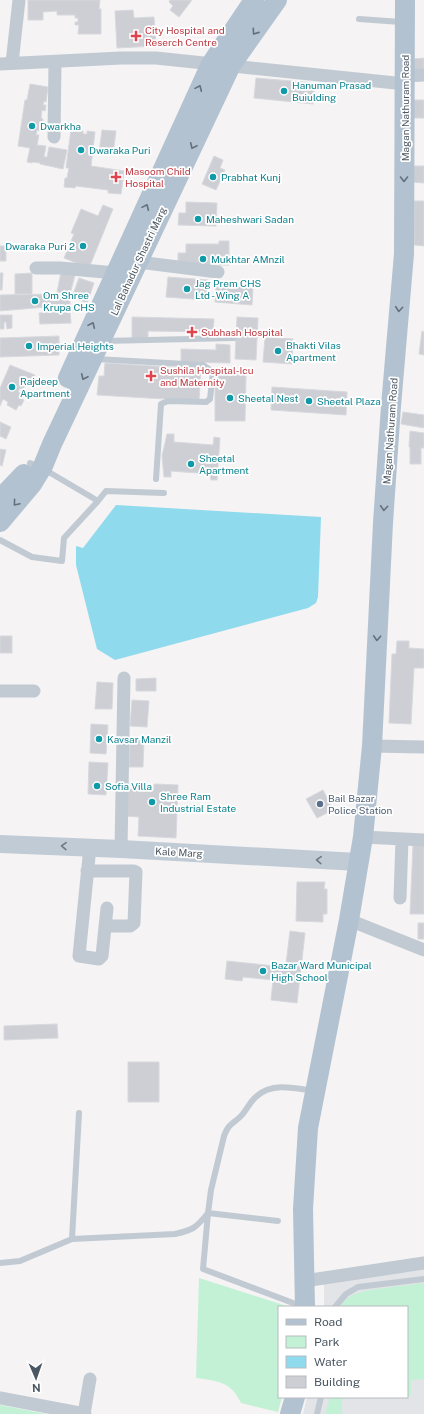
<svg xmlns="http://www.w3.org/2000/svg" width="424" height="1414" font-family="'Public Sans',sans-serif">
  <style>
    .airport { fill: #e2e4e7 }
    .green { fill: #c3f1d5 }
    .water { fill: #90daee }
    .building { fill: #cdcfd5; stroke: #d7d9de }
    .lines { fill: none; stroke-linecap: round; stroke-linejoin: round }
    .lane { stroke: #c1cad2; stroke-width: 6 }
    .street { stroke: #c1cad2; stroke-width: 13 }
    .secondary { stroke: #c1cbd6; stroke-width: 18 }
    .primary { stroke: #b3c2d1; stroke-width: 20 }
    .oneway { stroke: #64717d }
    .oneway2 { stroke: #6e7984 }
    .health-dot { fill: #e0444e; stroke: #fff; stroke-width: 1.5 }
    .culture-dot { fill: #0f9aa8; stroke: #fff; stroke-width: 1.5 }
    .service-dot { fill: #5c6f8a; stroke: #fff; stroke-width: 1.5 }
    .labels { text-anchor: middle; stroke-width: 3.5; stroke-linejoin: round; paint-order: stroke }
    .health-label { font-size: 10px; fill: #be3a42; stroke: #fff; text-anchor: start }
    .culture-label { font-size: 10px; fill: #0d838f; stroke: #fff; text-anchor: start }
    .street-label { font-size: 10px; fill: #4a5661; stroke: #fff }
    .service-label { font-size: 10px; fill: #4e5e75; stroke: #fff; text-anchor: start }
  </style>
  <rect width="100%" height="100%" fill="#f5f3f3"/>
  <!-- airport -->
  <path class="airport" d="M424 1268V1414H303L307 1397H407V1307H324V1283Z"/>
  <!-- green -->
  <path class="green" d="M199 1278 290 1307H279V1397H282L278 1412 241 1403C231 1381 217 1381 196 1378Z
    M424 1283V1379L411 1380V1396H407V1307H340C343 1302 346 1299 351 1296 366 1288 406 1286 424 1283Z
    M330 1397H384L342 1399V1414H325Z
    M0 1405 47 1414H0Z"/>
  <!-- water -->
  <path class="water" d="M116 505 321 517 318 597 316 603 308 608 115 660 97 649 76 565V546L83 548Z"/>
  <!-- building -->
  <path class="building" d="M28 0H100L99 9H101V34H78L79 25H75V22H78V18H75V15H57V11L43 12V20H28Z
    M170 0H192L179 17 170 10 173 6 169 2Z
    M133 10 134 18 154 17 156 46 117 48 115 11Z
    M424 58V72L413 73 412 59Z
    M256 78 315 83 313 104 254 98Z
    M30 84 48 87 46 102 44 101 43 105H46L45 111 42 110 41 118 43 119 41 131 37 130 36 135H39L37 145 46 146 44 157H47L49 147 67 150 63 169 40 164V163L33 162 32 163 27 162 30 148 18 146 25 100H27Z
    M410 100H424V118H411Z
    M71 129 83 131V134H87V131L95 132 91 166 124 171 121 194 108 193V190L76 186 75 188 64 187 65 178H67L69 168H66Z
    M102 130 116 131 113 154 99 153Z
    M214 156 223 160 220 168 225 170 216 190 202 184Z
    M412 166H424V183L411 182Z
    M414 201H424V246L414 245Z
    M186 202 217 203 216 226 178 225 179 213H186Z
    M103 205 113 209 89 268 64 258 74 234 71 233 81 209 98 216Z
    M219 241H229V265H178V253H186V244H219Z
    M0 246H6V261H0Z
    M61 272 75 275 70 294 57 292Z
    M0 273H3L2 290H0Z
    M32 273V294H15V274Z
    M168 277 208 280 206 300 166 297Z
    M79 278 94 283 87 303 72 297Z
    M216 285 253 288 252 305 215 302Z
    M55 294 70 296V305L0 311V295Z
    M70 312 71 323 40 324 39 313Z
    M0 315H12V328L7 329 6 322H4V329H0Z
    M132 317 214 319 213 332 148 331V339H132Z
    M237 317 258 318 256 360 235 359Z
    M422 331 424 332V355L419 354Z
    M59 336V355L0 357V338Z
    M265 337 293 339 292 364 263 362Z
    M216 344 230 345V363L181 362V349L216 350Z
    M105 363 201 369 199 401 97 395 99 376H104Z
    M10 365 35 375 30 386 26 384 23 389 20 388 18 392 21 393 19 398 24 400 21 406 19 405 16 410 7 405 8 402 3 399 0 406V388Z
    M215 375H246L245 421H215Z
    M272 387 347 392 346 415 271 410Z
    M403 412 424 415V428L401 424Z
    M0 422 11 427 6 439 0 436Z
    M410 431 424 433V448H421V464H410V447H409Z
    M167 434H174V442L213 445 214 437 220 438 217 480H211L210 474 171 471V477H164L162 456Z
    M0 449 6 450 2 466 0 465Z
    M0 636H12V653H0Z
    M397 641H409V648L424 649V668H414L411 724 389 723 392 654H396Z
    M156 678V691H136V679Z
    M97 682 113 683 112 709H95Z
    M132 700 149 701 147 727 130 726Z
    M91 724 108 725 106 754 90 753Z
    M130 739 144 740 143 767H129Z
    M89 762 108 763 106 795 88 794Z
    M154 784 178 785 176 838 138 836 139 817 125 816 126 789 154 790Z
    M323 790 333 810 317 818 306 799Z
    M424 844V914H410L413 845Z
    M297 882H325L324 889H327V914H323V922L296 921Z
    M418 923H424V939H418Z
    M290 931 305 933 297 1003 271 1000 273 980 243 977 242 981 225 979 227 961 275 966V963L286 964Z
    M57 1024 58 1038 4 1040V1026Z
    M128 1062H159V1102H128Z"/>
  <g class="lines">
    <!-- lane -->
    <path class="lane" d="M359 19 401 22
      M104 341 234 338
      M96 359 203 365 213 372 210 399 206 402 168 401 161 404 156 479
      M30 463 42 468 98 501 106 491 164 493
      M0 540 32 557 62 561 64 538 98 501
      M208 1213 203 1269 301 1306
      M278 1221 208 1213 211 1190 224 1136C228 1124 233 1124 241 1116 247 1110 250 1101 257 1096 272 1082 295 1088 314 1091
      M72 1239 79 1113
      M0 1263 20 1261 72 1239 175 1234C193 1230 196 1228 208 1213
      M335 1307 346 1294 358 1287 424 1279
      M317 1414 321 1397"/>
    <!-- street -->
    <path class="street" d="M12 63 19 0
      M0 64 121 58H156L405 84
      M405 76 424 75
      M54 137 55 62
      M138 262 218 272
      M36 268H60L116 273
      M0 691H34
      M372 746 424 747
      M363 837 424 840
      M90 847 79 956 99 959 102 956 107 908
      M121 849 124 678
      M87 871H134L136 872 134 923 130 926H105
      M400 898 402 839
      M349 920 424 950
      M304 1281 424 1263
      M0 1398 85 1414
      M84 1414 90 1379"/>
    <!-- secondary -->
    <path class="secondary" d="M0 844 121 849 358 862"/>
    <!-- primary -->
    <path class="primary" d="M68 378 211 64 254 0
      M0 499 24 474
      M0 522 32 484 43 466 52 444 231 65 277 0
      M305 1307 303 1209 308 1128 349 920 363 837 372 746 383 523 391 406 404 254 405 0
      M290 1414 295 1397"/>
  </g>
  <!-- one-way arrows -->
  <defs><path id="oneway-chevron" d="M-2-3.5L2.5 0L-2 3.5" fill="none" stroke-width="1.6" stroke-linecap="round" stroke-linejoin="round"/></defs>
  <g class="oneway">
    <use href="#oneway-chevron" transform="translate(255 32) rotate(125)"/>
    <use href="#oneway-chevron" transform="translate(199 88) rotate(-66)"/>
    <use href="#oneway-chevron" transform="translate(193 146) rotate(115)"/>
    <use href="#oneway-chevron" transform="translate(404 179) rotate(90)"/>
    <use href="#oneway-chevron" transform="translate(146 207) rotate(-66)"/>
    <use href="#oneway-chevron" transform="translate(399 309) rotate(95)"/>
    <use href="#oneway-chevron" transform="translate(92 325) rotate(-66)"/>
    <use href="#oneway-chevron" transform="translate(84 377) rotate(115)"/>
    <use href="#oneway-chevron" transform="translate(16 503) rotate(130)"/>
    <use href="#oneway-chevron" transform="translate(384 508) rotate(94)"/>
    <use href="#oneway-chevron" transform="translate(377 638) rotate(93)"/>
  </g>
  <g class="oneway2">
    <use href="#oneway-chevron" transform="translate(64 846) rotate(-178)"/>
    <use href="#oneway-chevron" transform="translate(319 860) rotate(-177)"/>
  </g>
  <!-- markers -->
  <g class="health-dot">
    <path d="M134 30h4v4h4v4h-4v4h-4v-4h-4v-4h4z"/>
    <path d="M114 171h4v4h4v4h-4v4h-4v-4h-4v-4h4z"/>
    <path d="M190 326h4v4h4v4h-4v4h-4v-4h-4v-4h4z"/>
    <path d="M149 370h4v4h4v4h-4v4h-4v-4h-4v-4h4z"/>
  </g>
  <g class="culture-dot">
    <circle cx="284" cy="91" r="4"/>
    <circle cx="32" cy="126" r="4"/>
    <circle cx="81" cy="150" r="4"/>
    <circle cx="213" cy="177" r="4"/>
    <circle cx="198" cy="219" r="4"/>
    <circle cx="83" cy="246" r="4"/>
    <circle cx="203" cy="259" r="4"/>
    <circle cx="187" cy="289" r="4"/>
    <circle cx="35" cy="301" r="4"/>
    <circle cx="29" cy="346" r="4"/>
    <circle cx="278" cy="351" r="4"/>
    <circle cx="12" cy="387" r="4"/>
    <circle cx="230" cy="398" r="4"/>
    <circle cx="309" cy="401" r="4"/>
    <circle cx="191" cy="464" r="4"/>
    <circle cx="99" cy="739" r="4"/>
    <circle cx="97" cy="786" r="4"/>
    <circle cx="152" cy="802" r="4"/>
    <circle cx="263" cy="971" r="4"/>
  </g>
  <circle class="service-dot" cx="320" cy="804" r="4"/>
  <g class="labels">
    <!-- health labels -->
    <g class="health-label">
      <text x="145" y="34">City Hospital and<tspan x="145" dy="12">Reserch Centre</tspan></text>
      <text x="125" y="175">Masoom Child<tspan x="125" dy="12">Hospital</tspan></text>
      <text x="201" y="336">Subhash Hospital</text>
      <text x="160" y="374">Sushila Hospital-Icu<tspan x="160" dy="12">and Maternity</tspan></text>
    </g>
    <!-- culture labels -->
    <g class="culture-label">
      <text x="292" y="89">Hanuman Prasad<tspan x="292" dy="12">Buiulding</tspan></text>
      <text x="40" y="130">Dwarkha</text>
      <text x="89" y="154">Dwaraka Puri</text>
      <text x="221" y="181">Prabhat Kunj</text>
      <text x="206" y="223">Maheshwari Sadan</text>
      <text x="75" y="250" text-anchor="end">Dwaraka Puri 2</text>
      <text x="211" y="263">Mukhtar AMnzil</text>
      <text x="195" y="287">Jag Prem CHS<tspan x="195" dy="12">Ltd - Wing A</tspan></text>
      <text x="43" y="299">Om Shree<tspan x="43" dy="12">Krupa CHS</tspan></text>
      <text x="286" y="349">Bhakti Vilas<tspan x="286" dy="12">Apartment</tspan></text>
      <text x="37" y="350">Imperial Heights</text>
      <text x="20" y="385">Rajdeep<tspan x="20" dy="12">Apartment</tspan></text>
      <text x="238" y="402">Sheetal Nest</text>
      <text x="317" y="405">Sheetal Plaza</text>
      <text x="199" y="462">Sheetal<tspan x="199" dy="12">Apartment</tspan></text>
      <text x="107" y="743">Kavsar Manzil</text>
      <text x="105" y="790">Sofia Villa</text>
      <text x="160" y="800">Shree Ram<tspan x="160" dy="12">Industrial Estate</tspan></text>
      <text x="271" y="969">Bazar Ward Municipal<tspan x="271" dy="12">High School</tspan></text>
    </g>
    <!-- street labels -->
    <g class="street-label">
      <text transform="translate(405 108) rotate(-90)" y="4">Magan Nathuram Road</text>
      <text transform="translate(138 261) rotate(-65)" y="4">Lal Bahadur Shastri Marg</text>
      <text transform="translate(390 431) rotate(-86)" y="4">Magan Nathuram Road</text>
      <text transform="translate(179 852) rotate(3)" y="4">Kale Marg</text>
    </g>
    <!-- service labels -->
    <g class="service-label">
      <text x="328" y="802">Bail Bazar<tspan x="328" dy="12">Police Station</tspan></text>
    </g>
  </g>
  <!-- legend -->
  <rect x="278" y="1306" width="130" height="92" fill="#ffffff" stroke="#b7bbc0"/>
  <rect x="286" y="1319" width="20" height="6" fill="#b3c2d1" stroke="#b7bbc0"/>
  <text x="314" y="1326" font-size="12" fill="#4a5661">Road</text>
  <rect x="286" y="1336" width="20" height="12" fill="#c3f1d5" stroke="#b7bbc0"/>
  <text x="314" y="1346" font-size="12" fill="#4a5661">Park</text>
  <rect x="286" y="1356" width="20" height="12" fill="#90daee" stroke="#b7bbc0"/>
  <text x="314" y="1366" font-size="12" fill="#4a5661">Water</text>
  <rect x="286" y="1376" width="20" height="12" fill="#cdcfd5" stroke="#b7bbc0"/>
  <text x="314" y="1386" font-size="12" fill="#4a5661">Building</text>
  <!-- north arrow -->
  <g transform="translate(36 1378) rotate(178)" stroke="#ffffff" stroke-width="3" paint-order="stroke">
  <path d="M0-3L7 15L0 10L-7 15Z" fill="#4a5661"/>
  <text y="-6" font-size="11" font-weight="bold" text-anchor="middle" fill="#4a5661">N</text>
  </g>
</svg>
